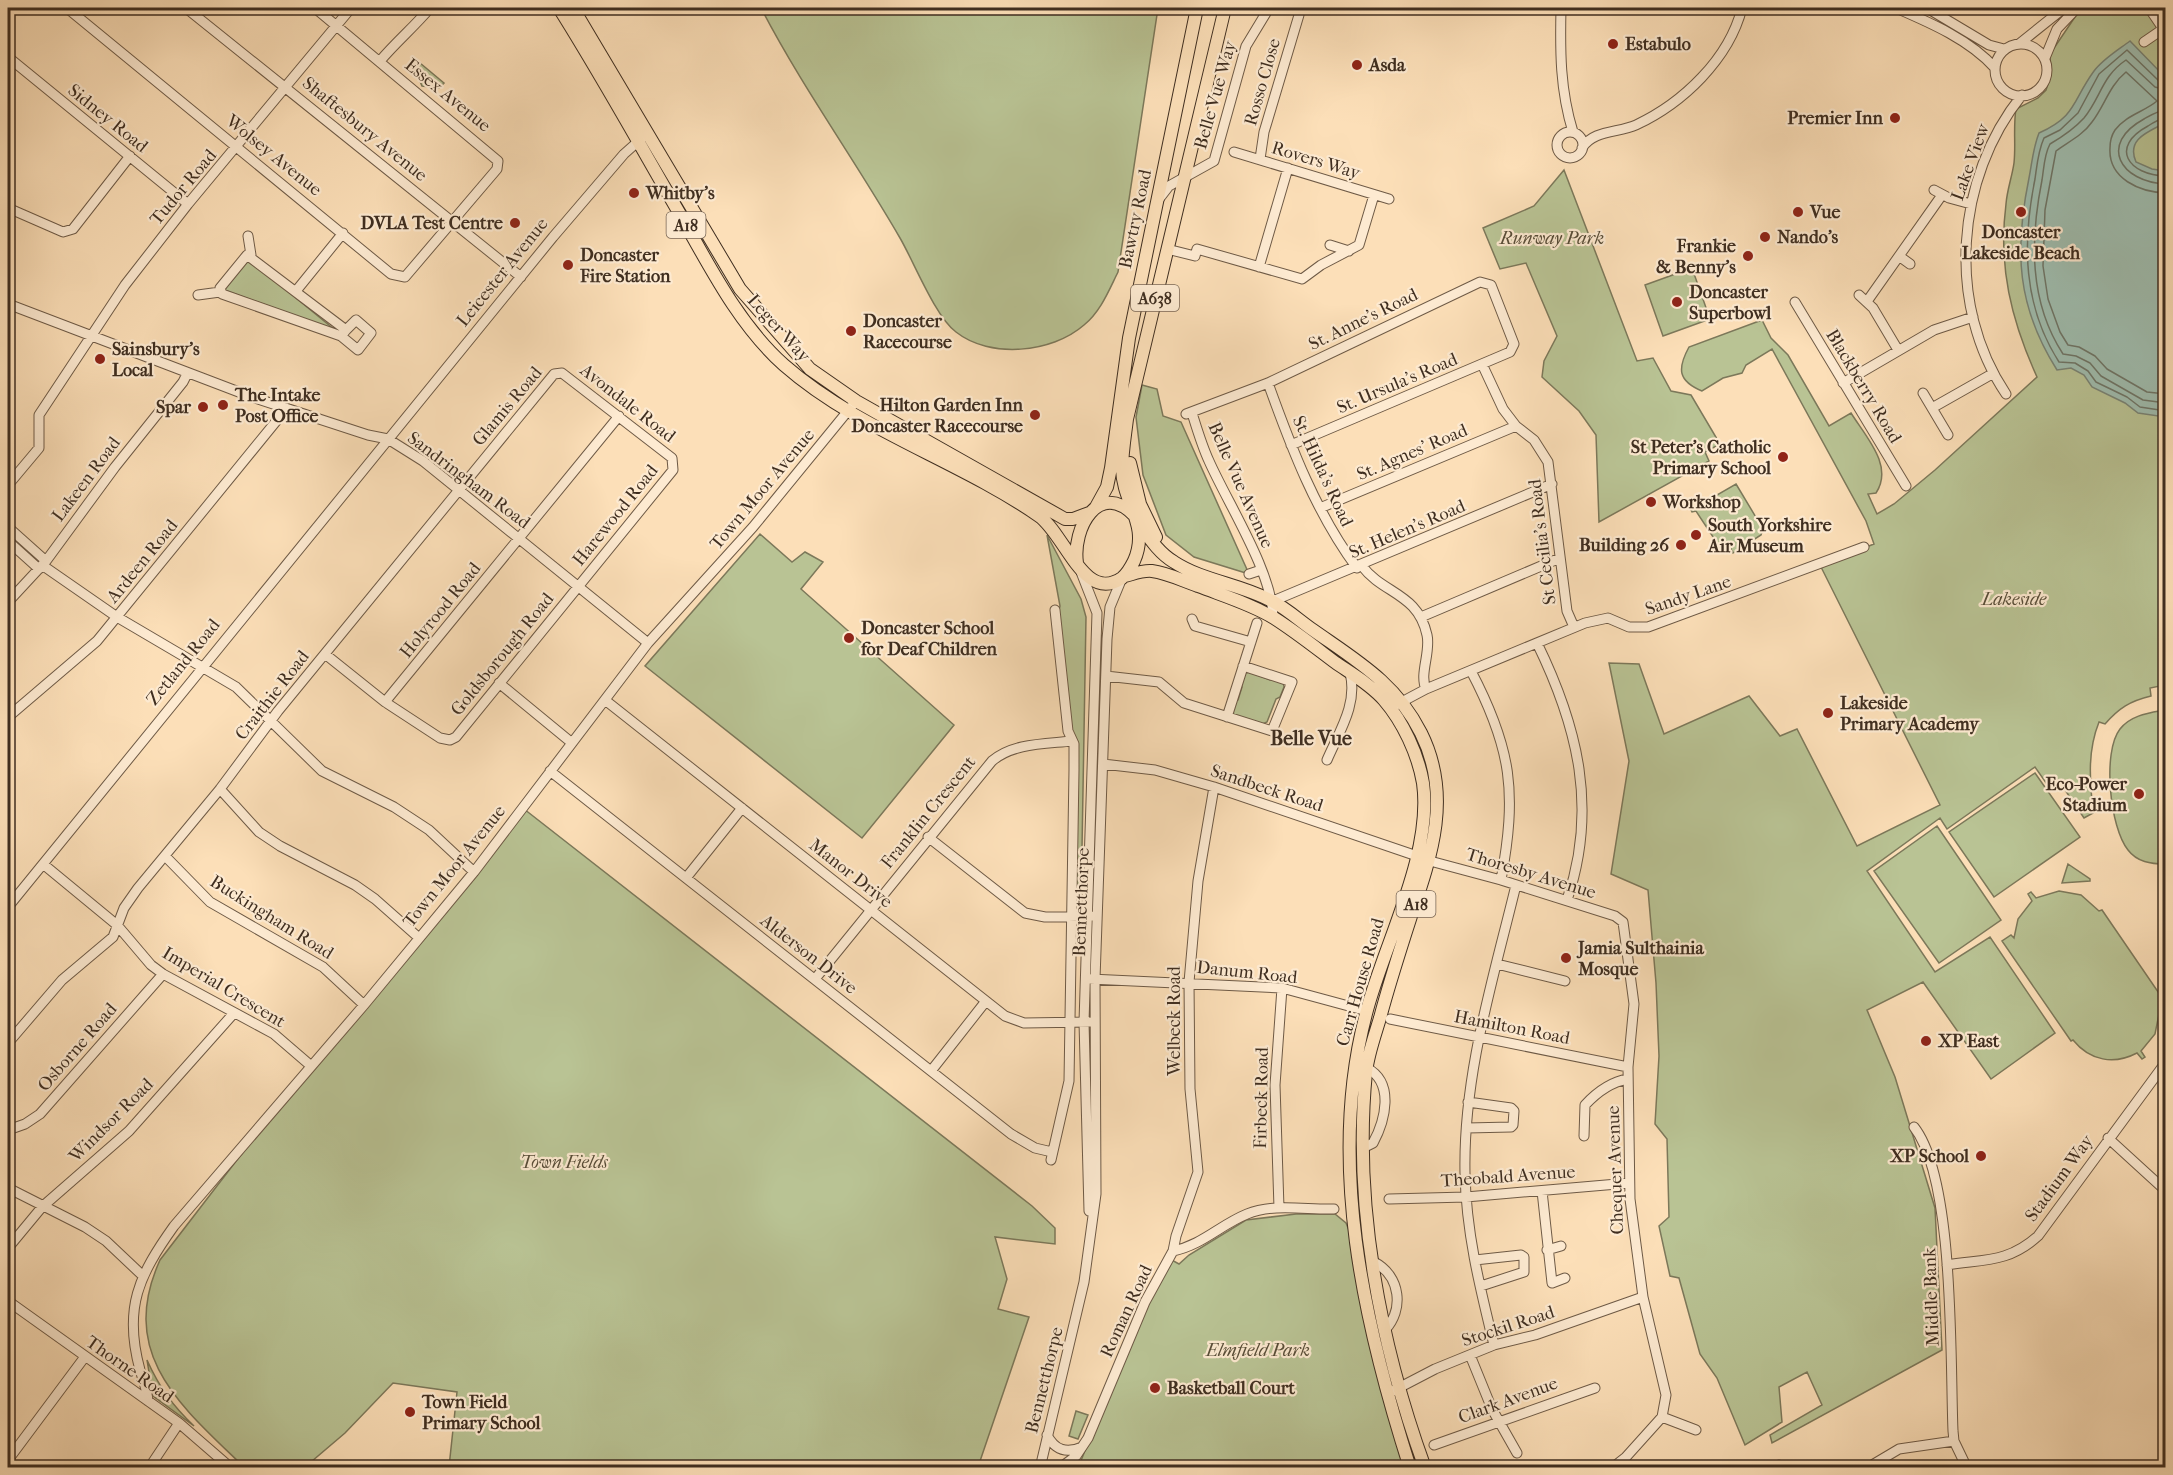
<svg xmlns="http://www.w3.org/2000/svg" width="2173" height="1475" font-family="'IM FELL French Canon',serif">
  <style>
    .green { fill: #b9c394; stroke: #7c785a; stroke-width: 1.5 }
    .water { fill: #9fbdaf; stroke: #798476; stroke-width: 1.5 }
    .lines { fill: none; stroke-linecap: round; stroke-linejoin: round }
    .shore { stroke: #6f7668; stroke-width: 1.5 }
    .minor-casing { stroke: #6e5a46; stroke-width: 11 }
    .highway-casing { stroke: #3f2e20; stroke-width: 14 }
    .minor { stroke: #fdead1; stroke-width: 9 }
    .highway { stroke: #fcdfb8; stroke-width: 12 }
    .poi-dot { fill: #8f2418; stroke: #fdead1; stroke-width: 2 }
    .labels { text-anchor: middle; stroke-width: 4.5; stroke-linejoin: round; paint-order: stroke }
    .shield { fill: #fdead1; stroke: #786655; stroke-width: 1.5 }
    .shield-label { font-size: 16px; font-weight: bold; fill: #3f2e20 }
    .poi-label { font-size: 18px; font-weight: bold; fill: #3f2e20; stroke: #fdead1; text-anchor: start }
    .street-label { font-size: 18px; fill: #3f2e20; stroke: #fdead1 }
    .park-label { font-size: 18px; font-style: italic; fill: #574c37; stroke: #fdead1 }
    .neighbourhood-label { font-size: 20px; font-weight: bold; fill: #3f2e20; stroke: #fdead1 }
  </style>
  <rect width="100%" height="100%" fill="#fcdfb8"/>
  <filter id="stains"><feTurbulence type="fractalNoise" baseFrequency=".00333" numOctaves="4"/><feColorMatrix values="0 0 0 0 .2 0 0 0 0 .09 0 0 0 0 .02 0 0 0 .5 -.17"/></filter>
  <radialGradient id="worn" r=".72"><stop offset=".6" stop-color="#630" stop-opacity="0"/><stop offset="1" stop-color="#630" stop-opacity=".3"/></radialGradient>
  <!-- green -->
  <path class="green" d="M761 8H1158L1118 272C1109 290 1101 311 1084 325 1052 353 990 359 956 332 935 316 914 262 900 238 855 160 802 87 761 8Z
    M2081 8H2165V685L2150 688 2151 696C2130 701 2119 708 2105 724L2099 722C2087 752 2090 781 2093 813L2084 818 2059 781 2049 787 2035 767 1947 829 1940 818 1867 871 1935 972 1990 937 2055 1033 1991 1079 1923 982 1867 1010 1895 1077 1935 1208 1942 1350 1772 1443 1770 1435 1822 1405 1807 1372 1779 1387 1782 1422 1745 1445 1717 1378 1700 1354 1679 1278 1670 1276 1659 1226 1669 1217 1667 1139 1655 1124 1659 1056 1656 983 1648 890 1611 874 1629 761 1609 663 1639 664 1664 734 1749 696 1780 736 1797 729 1857 846 1940 805 1820 565 1874 544 1866 521 1772 349 1746 365 1742 373 1723 378 1702 391C1678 381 1677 369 1689 347L1762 320 1771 338 1788 355 1829 426 1851 413C1866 437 1894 466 1876 493L1868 494 1877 514 1894 504 1935 470 2037 377C2011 320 1998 266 2006 204 2007 190 2012 177 2014 163 2016 145 2013 127 2016 109L2038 98 2046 90 2050 78V54Z
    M414 58 444 83 439 88 422 86 419 79 421 72 413 71 411 68Z
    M1564 170 1637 361 1653 358 1671 391 1691 395 1720 444 1705 452 1709 461 1599 522 1596 435 1579 411 1542 377 1544 361 1557 336 1526 263 1500 269 1483 228 1534 206Z
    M247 261H251L335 330 224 290Z
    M1692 268 1710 319 1663 336 1645 285Z
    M1142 385 1157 389 1163 416 1181 422 1249 574 1194 557 1166 535 1143 475 1136 417Z
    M1736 484 1763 529 1761 535 1733 553 1729 545 1721 549 1696 511 1692 512 1691 510Z
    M760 534 792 562 805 552 823 562 801 589 954 725 862 838 645 666Z
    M1047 535 1081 599 1086 617 1081 906 1074 912 1071 734 1058 615 1060 606Z
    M1246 670 1270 680 1273 678 1283 681 1284 687 1280 697 1276 699 1267 722 1258 726 1235 716 1232 711 1235 701 1238 700 1242 687 1239 684Z
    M2165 710V864C2151 864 2137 862 2128 850 2110 828 2102 752 2120 729 2131 715 2149 713 2165 710Z
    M2035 773 2080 837 1994 897 1949 832Z
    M524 809 1032 1206 1055 1228V1244L995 1237 1007 1279 998 1309 1029 1317 978 1467H449L457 1392 393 1383 345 1433 305 1467H244C181 1406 117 1355 160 1260L310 1065Z
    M1937 826 2001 920 1939 963 1874 871Z
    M2068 864 2090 879V881L2062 883Z
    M2059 891 2081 895 2099 911 2102 910 2165 1002V1014L2162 1016 2159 1014 2155 1034 2141 1051 2145 1057 2142 1059 2137 1053C2114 1065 2090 1061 2073 1040L2071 1041 2002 941 2011 935 2014 938 2018 919 2032 901 2028 894 2031 892 2036 898Z
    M1296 1214H1335L1346 1223 1360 1257 1408 1467 1078 1468 1134 1329 1170 1259 1179 1264 1189 1255 1246 1220Z
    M147 1360C159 1387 173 1406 194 1426L153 1396Z
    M1076 1411 1088 1415 1078 1439 1069 1436Z"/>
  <!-- water -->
  <path class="water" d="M2130 41 2165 77V123C2148 132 2126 139 2136 162L2152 169 2165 171V417L2138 413 2125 403 2092 387 2084 375 2071 368 2057 370C2017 307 2014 251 2029 178 2032 163 2033 148 2039 133 2077 116 2072 101 2094 71 2103 59 2118 50 2130 41Z"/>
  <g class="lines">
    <!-- shore -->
    <path class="shore" d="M2166 82 2159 81 2127 50 2099 74 2078 113 2060 130 2044 138C2038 151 2037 165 2035 179 2022 243 2023 306 2059 362L2075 363 2088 371 2096 382 2127 397 2140 407 2166 411
      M2166 90 2155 87 2126 60C2102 76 2101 97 2084 118 2074 129 2062 137 2050 144 2044 155 2044 168 2042 180 2030 240 2029 302 2063 354L2076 356 2090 363 2101 376 2143 400 2166 403
      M2166 110C2157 111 2151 115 2144 119 2098 144 2120 182 2166 184
      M2166 118C2159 119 2154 122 2148 126 2109 147 2128 175 2166 176
      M2166 193C2140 192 2108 179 2110 148 2110 142 2111 136 2115 130 2126 115 2144 112 2157 101L2126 72C2109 86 2105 105 2092 122 2083 135 2068 142 2056 151L2045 210 2043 266 2048 299 2060 332 2068 345 2079 347 2095 356 2107 369 2147 392 2166 394"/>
    <!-- minor casing -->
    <g class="minor-casing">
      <path id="minor" d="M67 8 391 274 405 277 497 169 498 161 315 8
        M186 8 521 277
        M1561 8C1560 51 1560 90 1573 132
        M1896 8C1931 23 1970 40 1995 68
        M1927 8 1989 45 2004 49
        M2149 8 2166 33
        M2144 42 2163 29
        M1995 70a26 26 0 1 1 52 0a26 26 0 1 1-52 0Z
        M2019 44 2064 8
        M8 57 188 204
        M2045 58 2057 29 2077 8
        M380 61C396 42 414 27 430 8
        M1557 145a13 13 0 1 1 26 0a13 13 0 1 1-26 0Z
        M1582 148C1593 130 1618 133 1636 125 1683 103 1729 59 1742 8
        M1234 152 1389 199
        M1260 159 1264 132 1299 15
        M1934 190 1949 198 1971 204
        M1159 199 1169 186 1214 161 1246 46 1269 8
        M8 208 63 232 73 229 130 156
        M248 236 251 255
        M1330 245 1349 251
        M1167 249 1195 256 1197 249 1302 279 1321 265 1359 245 1374 195
        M247 255 346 330 341 336 222 294 220 288Z
        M1899 256 1910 264
        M1259 267 1288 168
        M296 291 343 233
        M198 295 220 292
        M1859 295 1873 308 1898 350
        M1868 300 1942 195
        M1795 302 1906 486
        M8 304 252 397 368 435 388 439 423 461 648 643
        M341 336 358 350 371 333 356 320 346 330
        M1482 364 1503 409 1516 426 1534 440 1548 462 1567 611 1574 627
        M1268 383C1291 447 1316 513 1357 568
        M1843 383 1934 330 1973 317
        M1923 393 1948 435
        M2006 394C1946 305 1955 178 2022 95
        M1932 408 1992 374
        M1192 413C1197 429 1202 446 1209 461 1228 504 1273 573 1273 618
        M1186 414 1268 383 1480 282 1491 285 1514 344 1510 352 1291 445
        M8 485 39 448V415L125 285 188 204 351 8
        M1320 508 1516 426
        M8 527 46 561
        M8 541 39 569
        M42 565 117 617 236 687 322 771 394 807 429 830 474 872
        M1362 566C1383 594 1418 593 1427 635 1431 652 1419 674 1426 689
        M1081 572 1097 613 1084 1022 1089 1211
        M1249 574 1261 570
        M1273 601 1552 484
        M8 602 46 561 115 467 183 382 187 374
        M1421 617 1560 558
        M1192 619 1195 626 1251 642
        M1537 643C1578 727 1598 809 1567 900
        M1471 671C1512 749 1517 793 1501 880
        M1106 676 1159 682 1184 703 1272 731 1292 682 1243 666
        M499 683 572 743
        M605 700 1005 1016 1024 1023 1089 1022
        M385 702 619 416
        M1396 705 1426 689 1585 623 1608 618 1629 627H1648L1864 547
        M8 717 97 641 278 419 283 408
        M1227 717 1257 623
        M1327 760C1339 732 1358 704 1350 673
        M1103 764 1155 770 1214 787 1417 856
        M550 771 1011 1134 1035 1148 1052 1152
        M220 789 259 832 280 846 355 885 375 899 418 937
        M928 837 1025 913 1045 917 1091 916
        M165 856 210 902 323 967 364 1005
        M1430 861 1501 880 1615 916 1623 922 1634 1004 1628 1067 1630 1199 1643 1297 1666 1395 1662 1417 1626 1457 1612 1468
        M43 864 117 925 151 965 163 974 274 1034 310 1065
        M686 878 742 808
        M8 907 553 237 624 154 642 138
        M1497 964 1565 981
        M815 979 992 761C1013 743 1045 744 1072 741
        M1090 979 1282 988 1367 1011
        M1390 1019 1628 1067
        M8 1043 62 980 113 937 124 908 138 888 220 789 278 711 554 374 562 373 672 458 673 470 456 737 450 740 440 738 385 702 325 654
        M931 1071 986 1001
        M1914 1127C1955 1179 1950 1360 1953 1431L1954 1441 1967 1468
        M1467 1128 1511 1127 1513 1125 1514 1111 1511 1108 1468 1102
        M8 1130 25 1124 40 1114 163 974
        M1584 1136 1585 1105C1597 1092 1610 1082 1628 1079
        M2108 1138 2166 1191
        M1363 1148 1373 1143C1385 1121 1395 1083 1367 1068
        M1051 1160 1069 1081 1074 770V744L1068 731 1055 610
        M8 1188 85 1227 106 1241 142 1275
        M1542 1191 1552 1283 1565 1278
        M1389 1199 1466 1197 1629 1183
        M1279 1208 1275 1085 1282 988
        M8 1248 42 1207 129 1131 234 1013
        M1547 1250 1561 1246
        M1173 1251 1176 1236 1198 1172 1190 1089 1189 982 1198 881 1214 787
        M1475 1260 1521 1255 1524 1257V1272L1481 1286
        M1374 1262C1401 1276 1404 1310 1385 1330
        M1947 1265C1984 1259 2008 1263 2038 1236L2166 1062
        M8 1301 179 1423 231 1468
        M1494 1345C1480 1288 1466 1232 1465 1173 1463 1075 1493 980 1516 885
        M1470 1355 1492 1409 1517 1453
        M1387 1394 1435 1369 1494 1345 1535 1335 1643 1297
        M148 1401C147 1389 143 1380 140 1370 123 1308 139 1275 174 1226L364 1005 474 872 648 643 753 527 856 401
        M1662 1417 1696 1430
        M1047 1435C1055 1450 1066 1454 1082 1447
        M1434 1445 1595 1388
        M8 1460 84 1358
        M149 1468 179 1423
        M1040 1468 1084 1282 1096 1194 1095 979 1107 639 1110 607 1122 578
        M1060 1468 1076 1456 1088 1438 1145 1302 1173 1251C1202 1245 1220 1225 1247 1214 1273 1203 1307 1210 1334 1209
        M1776 1468 1779 1465
        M1867 1468 1899 1449 1954 1441"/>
    </g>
    <!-- highway casing -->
    <g class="highway-casing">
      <path id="highway" d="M559 8C602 76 641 147 681 216 710 267 739 325 784 365 858 430 958 460 1039 516 1065 534 1084 604 1122 578 1127 574 1131 567 1134 561 1150 525 1123 504 1122 469 1122 453 1125 436 1127 419L1225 8
        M573 8 740 289 810 369 856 401 1065 519H1073L1089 513
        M1130 463 1140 504 1156 537
        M1096 507 1107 487 1111 468 1129 338 1197 8
        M1140 525C1150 539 1159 553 1174 562 1203 581 1241 584 1272 601 1287 609 1300 621 1313 630 1357 661 1396 683 1421 733 1452 795 1432 854 1411 916 1400 950 1389 984 1380 1018 1375 1035 1368 1054 1366 1072 1353 1204 1380 1344 1425 1468
        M1077 563C1072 528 1099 479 1135 516
        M1125 576C1133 574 1143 570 1152 571 1168 573 1183 581 1198 586 1224 596 1251 604 1274 618 1296 632 1316 648 1336 663 1352 674 1371 685 1384 700 1403 722 1418 754 1423 783 1433 854 1385 942 1367 1010 1326 1160 1364 1324 1410 1468"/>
    </g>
    <!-- minor -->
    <use href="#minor" class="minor"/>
    <!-- highway -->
    <use href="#highway" class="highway"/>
  </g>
  <!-- markers -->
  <g class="poi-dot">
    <circle cx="1613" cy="44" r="6"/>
    <circle cx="1357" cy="65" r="6"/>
    <circle cx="1895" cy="118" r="6"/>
    <circle cx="634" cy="193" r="6"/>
    <circle cx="1798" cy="212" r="6"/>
    <circle cx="2021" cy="212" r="6"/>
    <circle cx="515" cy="223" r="6"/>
    <circle cx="1765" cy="237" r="6"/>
    <circle cx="1748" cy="256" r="6"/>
    <circle cx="568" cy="265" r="6"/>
    <circle cx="1677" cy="302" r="6"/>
    <circle cx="851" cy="331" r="6"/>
    <circle cx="100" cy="359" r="6"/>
    <circle cx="223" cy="405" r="6"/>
    <circle cx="203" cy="407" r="6"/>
    <circle cx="1035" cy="415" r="6"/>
    <circle cx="1783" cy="457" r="6"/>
    <circle cx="1651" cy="502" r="6"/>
    <circle cx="1696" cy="535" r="6"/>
    <circle cx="1681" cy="545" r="6"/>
    <circle cx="849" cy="638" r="6"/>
    <circle cx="1828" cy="713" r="6"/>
    <circle cx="2139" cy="794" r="6"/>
    <circle cx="1566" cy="958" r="6"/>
    <circle cx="1926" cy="1041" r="6"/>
    <circle cx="1981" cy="1156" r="6"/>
    <circle cx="1155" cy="1388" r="6"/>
    <circle cx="410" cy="1412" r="6"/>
  </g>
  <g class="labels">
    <!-- shield labels -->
    <g class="shield">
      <rect x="666.5" y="212" width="39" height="26" rx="4.5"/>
      <rect x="1131" y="285" width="48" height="26" rx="4.5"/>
      <rect x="1396.5" y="891" width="39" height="26" rx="4.5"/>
    </g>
    <g class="shield-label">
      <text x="686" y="231">A18</text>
      <text x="1155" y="304">A638</text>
      <text x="1416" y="910">A18</text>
    </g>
    <!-- poi labels -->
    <g class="poi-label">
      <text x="1625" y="50">Estabulo</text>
      <text x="1369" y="71">Asda</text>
      <text x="1883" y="124" text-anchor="end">Premier Inn</text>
      <text x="646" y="199">Whitby's</text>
      <text x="1810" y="218">Vue</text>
      <text x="503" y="229" text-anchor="end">DVLA Test Centre</text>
      <text x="2021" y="238" text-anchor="middle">Doncaster<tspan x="2021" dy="21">Lakeside Beach</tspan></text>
      <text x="1777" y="243">Nando's</text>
      <text x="1736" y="252" text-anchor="end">Frankie<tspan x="1736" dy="21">&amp; Benny's</tspan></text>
      <text x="580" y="261">Doncaster<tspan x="580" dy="21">Fire Station</tspan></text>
      <text x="1689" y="298">Doncaster<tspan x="1689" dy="21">Superbowl</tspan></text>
      <text x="863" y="327">Doncaster<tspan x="863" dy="21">Racecourse</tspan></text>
      <text x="112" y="355">Sainsbury's<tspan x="112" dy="21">Local</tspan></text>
      <text x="235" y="401">The Intake<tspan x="235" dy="21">Post Office</tspan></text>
      <text x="1023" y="411" text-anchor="end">Hilton Garden Inn<tspan x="1023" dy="21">Doncaster Racecourse</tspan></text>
      <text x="191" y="413" text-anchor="end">Spar</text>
      <text x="1771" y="453" text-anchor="end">St Peter's Catholic<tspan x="1771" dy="21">Primary School</tspan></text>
      <text x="1663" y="508">Workshop</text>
      <text x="1708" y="531">South Yorkshire<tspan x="1708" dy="21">Air Museum</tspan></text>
      <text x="1669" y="551" text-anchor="end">Building 26</text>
      <text x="861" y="634">Doncaster School<tspan x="861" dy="21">for Deaf Children</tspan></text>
      <text x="1840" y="709">Lakeside<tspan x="1840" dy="21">Primary Academy</tspan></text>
      <text x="2127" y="790" text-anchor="end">Eco-Power<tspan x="2127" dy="21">Stadium</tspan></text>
      <text x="1578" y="954">Jamia Sulthainia<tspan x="1578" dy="21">Mosque</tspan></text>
      <text x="1938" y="1047">XP East</text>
      <text x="1969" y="1162" text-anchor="end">XP School</text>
      <text x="1167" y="1394">Basketball Court</text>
      <text x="422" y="1408">Town Field<tspan x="422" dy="21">Primary School</tspan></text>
    </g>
    <!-- street labels -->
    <g class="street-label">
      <text transform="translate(1262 82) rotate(-74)" y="6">Rosso Close</text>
      <text transform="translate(448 95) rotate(39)" y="6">Essex Avenue</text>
      <text transform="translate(1215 95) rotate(-74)" y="6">Belle Vue Way</text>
      <text transform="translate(108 118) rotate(39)" y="6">Sidney Road</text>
      <text transform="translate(365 129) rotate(39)" y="6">Shaftesbury Avenue</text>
      <text transform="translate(274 155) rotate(39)" y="6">Wolsey Avenue</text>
      <text transform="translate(1316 160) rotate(17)" y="6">Rovers Way</text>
      <text transform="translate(1970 162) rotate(-70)" y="6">Lake View</text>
      <text transform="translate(183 187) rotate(-50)" y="6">Tudor Road</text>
      <text transform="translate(1135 219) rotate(-78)" y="6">Bawtry Road</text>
      <text transform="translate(502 272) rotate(-51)" y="6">Leicester Avenue</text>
      <text transform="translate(1363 319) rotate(-26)" y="6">St. Anne's Road</text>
      <text transform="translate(779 328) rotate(48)" y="6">Leger Way</text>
      <text transform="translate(1397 383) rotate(-23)" y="6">St. Ursula's Road</text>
      <text transform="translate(1864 386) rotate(59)" y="6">Blackberry Road</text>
      <text transform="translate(628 403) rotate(38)" y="6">Avondale Road</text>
      <text transform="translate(507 406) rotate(-50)" y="6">Glamis Road</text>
      <text transform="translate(1412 452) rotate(-23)" y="6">St. Agnes' Road</text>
      <text transform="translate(1323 471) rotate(65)" y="6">St. Hilda's Road</text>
      <text transform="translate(86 479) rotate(-53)" y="6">Lakeen Road</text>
      <text transform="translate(469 480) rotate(37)" y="6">Sandringham Road</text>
      <text transform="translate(1241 485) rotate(66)" y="6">Belle Vue Avenue</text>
      <text transform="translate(762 489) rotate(-50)" y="6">Town Moor Avenue</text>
      <text transform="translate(615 515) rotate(-51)" y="6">Harewood Road</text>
      <text transform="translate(1407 529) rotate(-23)" y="6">St. Helen's Road</text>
      <text transform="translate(1542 542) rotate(-97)" y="6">St Cecilia's Road</text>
      <text transform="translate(142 561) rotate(-51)" y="6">Ardeen Road</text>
      <text transform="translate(1688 595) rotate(-19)" y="6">Sandy Lane</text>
      <text transform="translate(440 610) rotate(-51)" y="6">Holyrood Road</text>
      <text transform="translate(502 654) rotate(-51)" y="6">Goldsborough Road</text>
      <text transform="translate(183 662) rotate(-51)" y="6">Zetland Road</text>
      <text transform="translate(272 695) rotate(-52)" y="6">Craithie Road</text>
      <text transform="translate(1267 788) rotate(18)" y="6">Sandbeck Road</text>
      <text transform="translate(928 812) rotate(-51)" y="6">Franklin Crescent</text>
      <text transform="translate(454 866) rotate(-51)" y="6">Town Moor Avenue</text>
      <text transform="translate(851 873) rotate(38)" y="6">Manor Drive</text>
      <text transform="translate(1531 873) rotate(17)" y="6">Thoresby Avenue</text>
      <text transform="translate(1081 902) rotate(-88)" y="6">Bennetthorpe</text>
      <text transform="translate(272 917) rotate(32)" y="6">Buckingham Road</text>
      <text transform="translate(809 954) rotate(38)" y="6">Alderson Drive</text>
      <text transform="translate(1247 972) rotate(6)" y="6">Danum Road</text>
      <text transform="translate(1360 982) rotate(-74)" y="6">Carr House Road</text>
      <text transform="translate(224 987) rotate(31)" y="6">Imperial Crescent</text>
      <text transform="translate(1174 1021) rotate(-90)" y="6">Welbeck Road</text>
      <text transform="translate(1512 1027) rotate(11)" y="6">Hamilton Road</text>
      <text transform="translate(77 1047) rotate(-49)" y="6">Osborne Road</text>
      <text transform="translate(1261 1098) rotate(-89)" y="6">Firbeck Road</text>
      <text transform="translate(111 1120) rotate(-45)" y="6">Windsor Road</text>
      <text transform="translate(1615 1170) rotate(-92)" y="6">Chequer Avenue</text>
      <text transform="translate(1508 1176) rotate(-4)" y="6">Theobald Avenue</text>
      <text transform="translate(2059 1178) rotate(-54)" y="6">Stadium Way</text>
      <text transform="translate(1931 1297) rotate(-92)" y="6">Middle Bank</text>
      <text transform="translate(1126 1311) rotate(-65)" y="6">Roman Road</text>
      <text transform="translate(1508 1326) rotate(-18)" y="6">Stockil Road</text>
      <text transform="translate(130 1369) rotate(35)" y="6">Thorne Road</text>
      <text transform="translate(1044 1380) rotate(-76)" y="6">Bennetthorpe</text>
      <text transform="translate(1508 1400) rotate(-20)" y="6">Clark Avenue</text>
    </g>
    <!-- park labels -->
    <g class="park-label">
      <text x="1552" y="244">Runway Park</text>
      <text x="2014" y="605">Lakeside</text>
      <text x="564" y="1168">Town Fields</text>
      <text x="1258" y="1356">Elmfield Park</text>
    </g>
    <!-- neighbourhood labels -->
    <g class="neighbourhood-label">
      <text x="1311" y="745">Belle Vue</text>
    </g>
  </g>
  <!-- margin -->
  <rect width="2173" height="1475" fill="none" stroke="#fcdfb8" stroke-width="30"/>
  <rect x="9" y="9" width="2155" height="1457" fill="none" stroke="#3f2e20" stroke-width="3"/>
  <rect x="15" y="15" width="2143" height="1445" fill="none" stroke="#3f2e20" stroke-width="1.5"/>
  <rect width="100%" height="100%" filter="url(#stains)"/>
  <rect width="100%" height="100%" fill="url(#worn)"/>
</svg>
